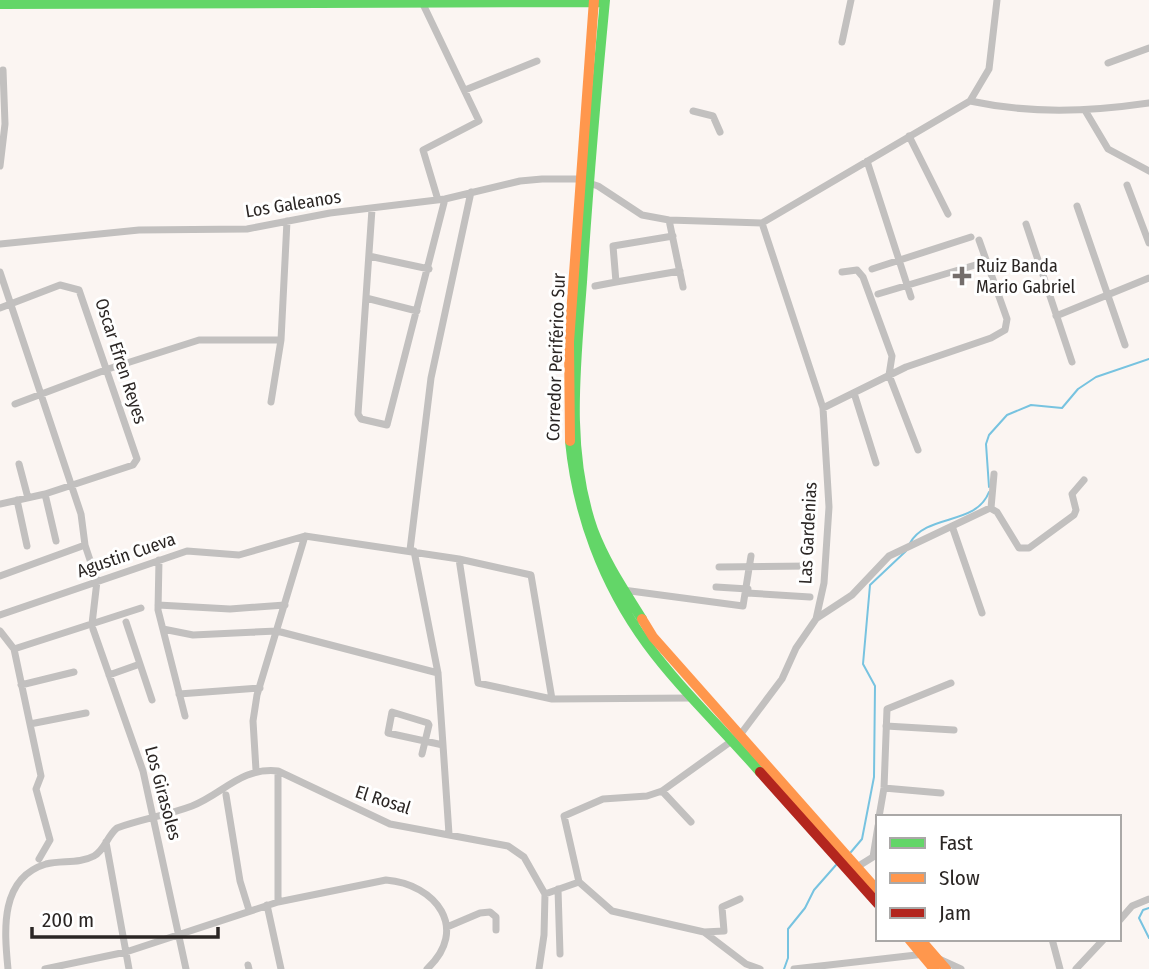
<svg xmlns="http://www.w3.org/2000/svg" width="1149" height="969" font-family="'Fira Sans Condensed',sans-serif">
  <style>
    .lines { fill: none; stroke-linecap: round; stroke-linejoin: round }
    .stream { stroke: #77c3e0; stroke-width: 2 }
    .street { stroke: #c2c0bf; stroke-width: 7 }
    .fast { stroke: #63d668; stroke-width: 10 }
    .slow { stroke: #ff974d; stroke-width: 10 }
    .jam { stroke: #b3261e; stroke-width: 10 }
    .poi-dot { fill: #746e6c; stroke: #fff; stroke-width: 2.5 }
    .labels { text-anchor: middle; stroke-width: 6; stroke-linejoin: round; paint-order: stroke }
    .street-label { font-size: 18px; fill: #2b2624; stroke: #fff }
    .poi-label { font-size: 18px; fill: #2b2624; stroke: #fff; text-anchor: start }
  </style>
  <rect width="100%" height="100%" fill="#fbf5f2"/>
  <g class="lines">
    <!-- stream -->
    <path class="stream" d="M989 487 986 444 989 435 1007 415 1031 405 1062 408 1078 389 1096 377 1149 359
      M910 543C927 513 976 526 989 492
      M851 852 862 839 874 777 875 686 863 664 870 585 906 551
      M1149 908 1143 910 1139 918 1149 938
      M784 969 788 958V929L805 908 814 890 836 865"/>
    <!-- street -->
    <path class="street" d="M421 0 479 121 423 150 438 200
      M842 42 851 0
      M1108 63 1149 48
      M465 90 537 61
      M970 101 989 69 997 0
      M693 111 713 116 720 132
      M1086 112 1108 149 1149 171
      M909 136 948 214
      M867 161 911 297
      M0 166 5 124 3 70
      M1127 185 1149 243
      M1077 206 1125 345
      M372 209 358 414 361 419 387 425 445 199
      M669 220 683 287
      M1026 224 1072 362
      M673 236 613 246 616 282 680 271
      M0 244 139 230 247 229 330 213 445 199 520 181 542 179H576L598 186 642 215 669 220 762 223 970 101C1031 114 1087 112 1149 103
      M369 256 429 269
      M872 269 971 237
      M0 272 81 514 85 545 97 581 92 624
      M842 272 857 270 863 277 892 356 889 375 918 450
      M595 286 616 282
      M878 294 982 263
      M366 298 417 311
      M0 308 60 285 79 290 137 459 133 465 45 494 0 504
      M1056 316 1149 278
      M854 393 876 463
      M271 402 281 340 287 221
      M15 404 108 369 199 340H281
      M823 408 906 367 991 338 1005 330 1007 319 979 240
      M19 464 28 498
      M45 494 56 541
      M17 500 27 546
      M991 508 994 474
      M952 526 982 613
      M410 550 431 378 471 192
      M414 551 438 673 443 745
      M459 559 531 575 552 699
      M159 560 158 610 185 716
      M719 567 810 566
      M0 576 85 545
      M716 587 748 589
      M623 590 743 606 751 556
      M747 593 810 597
      M158 605 230 609 285 605
      M0 615 187 551 239 555 305 536 459 559 478 683 552 699 693 698
      M817 618 852 595 889 556 990 508 997 512 1019 548H1029L1074 515 1076 510 1072 494 1084 480
      M93 629 143 771 186 969
      M163 629 193 635 277 631 438 673
      M0 631 14 649 41 776 36 789 50 840 39 859
      M14 649 141 608
      M140 664 152 700
      M109 675 140 664 126 622
      M21 685 74 672
      M179 694 260 688
      M30 724 86 713
      M886 726 954 730
      M422 754 429 725 428 723 392 712 388 733 443 745 449 834
      M256 770 253 721 257 695 305 536
      M278 771V902
      M884 788 941 793
      M662 791 691 822
      M226 795 240 881 249 910
      M879 817 884 788 887 709 951 683
      M106 842 129 969
      M857 867 873 857 878 826
      M579 882 564 816 603 799 647 796 662 791 740 735 782 679 796 648 816 619 824 583 829 507 823 408 762 223
      M558 889 560 954
      M267 905 281 969
      M1119 921 1132 906 1149 899
      M447 927 480 913 490 912 496 917V930
      M704 932 724 931 722 907 740 899
      M1052 939 1060 969
      M939 959 961 969
      M248 965 249 969
      M8 969C4 929 0 878 46 864 62 860 79 864 94 856 105 850 107 836 117 828 142 819 168 815 192 806 223 794 241 767 278 771L390 824 508 846 524 857 545 894 579 882 612 911 704 932 746 964 760 969
      M45 969 126 952 278 902 386 880C436 884 470 929 427 969
      M539 969 544 935 545 894
      M794 969 925 954
      M1076 969 1104 939"/>
    <!-- fast -->
    <path class="fast" d="M605 0C596 94 588 187 582 282 576 364 565 450 593 530 605 562 624 590 642 619
      M0 4 601 2
      M570 441C577 513 603 584 647 644 680 689 723 729 760 772"/>
    <!-- slow -->
    <path class="slow" d="M570 441 569 342 594 0
      M642 619 653 637 878 891
      M909 939 934 969
      M920 939 946 969"/>
    <!-- jam -->
    <path class="jam" d="M760 772 878 904"/>
  </g>
  <!-- markers -->
  <path class="poi-dot" d="M958.5 265.5h7v7h7v7h-7v7h-7v-7h-7v-7h7z"/>
  <g class="labels">
    <!-- street labels -->
    <g class="street-label">
      <text transform="translate(293 204) rotate(-9)" y="6">Los Galeanos</text>
      <text transform="translate(556 357) rotate(-88)" y="6">Corredor Periférico Sur</text>
      <text transform="translate(121 361) rotate(72)" y="6">Oscar Efren Reyes</text>
      <text transform="translate(808 533) rotate(-87)" y="6">Las Gardenias</text>
      <text transform="translate(126 555) rotate(-19)" y="6">Agustin Cueva</text>
      <text transform="translate(163 793) rotate(75)" y="6">Los Girasoles</text>
      <text transform="translate(383 800) rotate(18)" y="6">El Rosal</text>
    </g>
    <!-- poi labels -->
    <g class="poi-label">
      <text x="976" y="272">Ruiz Banda<tspan x="976" dy="21">Mario Gabriel</tspan></text>
    </g>
  </g>
  <!-- legend -->
  <rect x="876" y="815" width="245" height="126" fill="#ffffff" stroke="#aaa8a7" stroke-width="2"/>
  <rect x="890" y="838" width="35" height="10" fill="#63d668" stroke="#aaa8a7" stroke-width="2"/>
  <text x="939" y="850" font-size="21" fill="#2b2624">Fast</text>
  <rect x="890" y="873" width="35" height="10" fill="#ff974d" stroke="#aaa8a7" stroke-width="2"/>
  <text x="939" y="885" font-size="21" fill="#2b2624">Slow</text>
  <rect x="890" y="908" width="35" height="10" fill="#b3261e" stroke="#aaa8a7" stroke-width="2"/>
  <text x="939" y="920" font-size="21" fill="#2b2624">Jam</text>
  <!-- scale -->
  <path d="M32 927v10h186v-10" fill="none" stroke="#2b2624" stroke-width="3.5"/>
  <text x="42" y="927" font-size="21" fill="#2b2624" stroke="#ffffff" stroke-width="5" paint-order="stroke">200 m</text>
</svg>
